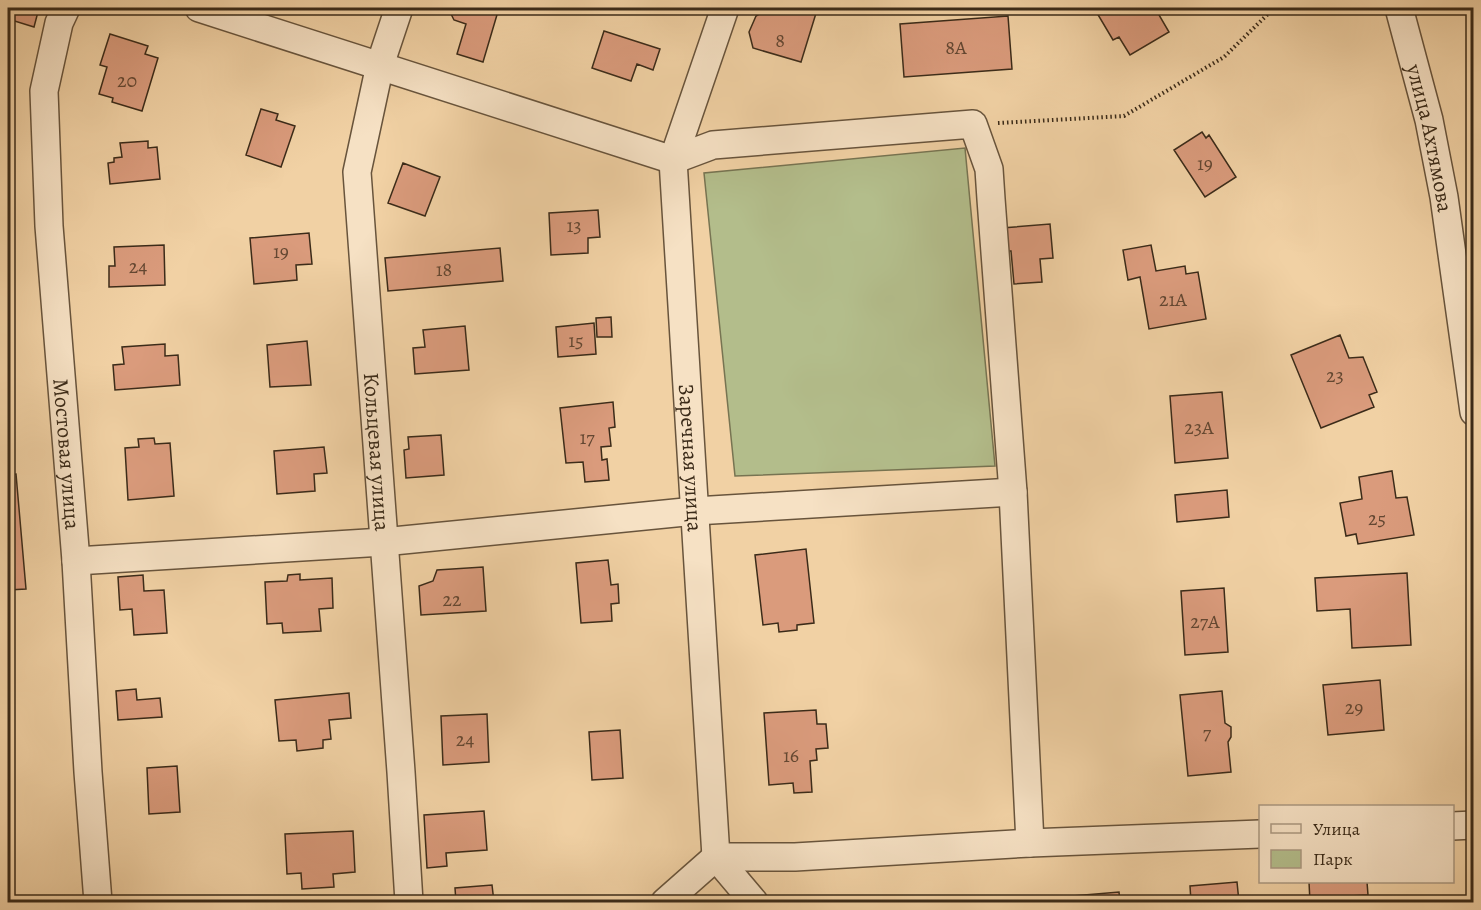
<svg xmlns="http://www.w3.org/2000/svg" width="1481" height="910" font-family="Alegreya,serif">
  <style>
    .green { fill: #b3bd8b; stroke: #777452; stroke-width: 1.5 }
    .building { fill: #da9b7c; stroke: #3b2b19; stroke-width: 1.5 }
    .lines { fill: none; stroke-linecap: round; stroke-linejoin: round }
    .minor-casing { stroke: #68543c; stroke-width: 30 }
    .path { stroke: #3b2b19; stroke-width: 4; stroke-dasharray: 1.5 3; stroke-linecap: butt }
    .minor { stroke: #f6e1c4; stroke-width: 27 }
    .labels { text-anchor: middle; stroke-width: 4.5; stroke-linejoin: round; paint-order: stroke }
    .number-label { font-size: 20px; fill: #634732 }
    .street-label { font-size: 22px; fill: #3b2b19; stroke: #f6e1c4 }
  </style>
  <rect width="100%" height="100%" fill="#f1d1a4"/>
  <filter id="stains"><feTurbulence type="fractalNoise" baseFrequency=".00333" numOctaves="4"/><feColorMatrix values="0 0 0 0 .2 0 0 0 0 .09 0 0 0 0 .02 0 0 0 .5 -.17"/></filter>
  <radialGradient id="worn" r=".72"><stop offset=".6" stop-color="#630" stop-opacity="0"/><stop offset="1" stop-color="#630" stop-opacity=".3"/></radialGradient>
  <!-- green -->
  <path class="green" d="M965 148 995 466 735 476 704 173Z"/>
  <!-- building -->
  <path class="building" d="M8 8H39L34 27 8 19Z
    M451 8H499L483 62 457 54 466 24 454 20 450 12Z
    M769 8H810L817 10 801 62 753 48 749 32 756 16Z
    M1094 8H1155L1169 32 1130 55 1119 37 1113 40Z
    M1008 16 1012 69 904 77 900 24Z
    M604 31 660 49 653 70 637 64 631 81 592 68Z
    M110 34 148 46 145 54 158 58 142 111 112 102 113 98 99 94 107 67 100 65Z
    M261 109 278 114 276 120 295 126 281 167 246 155Z
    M1202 132 1206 138 1209 135 1236 177 1205 197 1174 150Z
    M148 141V148L157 147 160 179 110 184 108 163 114 162V158L122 157 120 143Z
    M403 163 440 177 425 216 388 203Z
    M598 210 600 237 588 238V253L551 255 549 213Z
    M1050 224 1053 258 1040 259 1042 282 1014 284 1011 251H1004L1002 228Z
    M309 233 312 264 296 265 297 280 254 284 250 238Z
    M164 245 165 285 109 287V266H115L114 247Z
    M1151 245 1156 271 1185 266 1186 274 1198 272 1206 319 1149 329 1140 277 1128 280 1123 250Z
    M500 248 503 281 388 291 385 258Z
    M611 317 612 337H597L596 318Z
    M594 323 596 354 558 357 556 327Z
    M465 326 469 370 415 374 413 348 425 347 423 330Z
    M1340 335 1349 358 1363 357 1377 392 1369 395 1374 407 1321 428 1291 355Z
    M307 341 311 385 270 387 267 345Z
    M165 344V356L178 355 180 385 115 390 113 365 124 364 122 347Z
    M1222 392 1228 458 1175 463 1170 396Z
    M613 402 615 427 609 428 611 446 601 447 602 460 607 459 609 480 585 482 583 462 566 463 560 408Z
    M441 435 444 475 406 478 404 450 409 449 408 437Z
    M154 438 155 444 170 443 174 496 128 500 125 448 139 447 138 439Z
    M324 447 327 473 314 474 315 491 277 494 274 451Z
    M1392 471 1396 498 1407 497 1414 535 1358 544 1356 534 1346 536 1340 503 1362 499 1359 477Z
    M16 474 26 589 8 590V475Z
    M1227 490 1229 517 1177 522 1175 495Z
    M806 549 814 623 797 625V630L779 632 778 623 763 625 755 555Z
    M608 560 611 585 618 584 619 603 611 604 612 621 581 623 576 563Z
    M483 567 486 611 421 615 419 586 433 581 437 570Z
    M1407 573 1411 645 1352 648 1350 609 1317 611 1315 578Z
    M300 574V580L332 578 333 608 319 609 321 631 283 633 282 623 267 624 265 582 287 581 288 575Z
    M143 575 144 591 164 590 167 633 134 635 132 609 120 610 118 577Z
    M1224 588 1228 652 1185 655 1181 591Z
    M1380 680 1384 730 1328 735 1323 685Z
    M136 689 137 700 160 698 162 717 118 720 116 691Z
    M1222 691 1225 723 1231 727V737L1228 742 1231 772 1188 776 1180 695Z
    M349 693 351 718 329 720 331 739 323 740V748L297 751 296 740 279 741 275 700Z
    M816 710 817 724H826L828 748 816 749 817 760 810 761 812 792 794 793 793 783 769 785 764 713Z
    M487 714 489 762 443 765 441 716Z
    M620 730 623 778 592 780 589 732Z
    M177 766 180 812 149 814 147 768Z
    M484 811 487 850 446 853 447 866 427 868 424 815Z
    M353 831 355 872 333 874 334 887 302 889 301 873 287 874 285 834Z
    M1237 882 1239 902H1191L1190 886Z
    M1309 882H1367L1368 895 1350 896 1351 902H1310Z
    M492 885 494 902H456L455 888Z
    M1119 892 1120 902H1074L1073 896Z
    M958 896V902H915V899Z"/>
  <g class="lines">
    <!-- minor casing -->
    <g class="minor-casing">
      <g id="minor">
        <path id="s1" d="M66 8 59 23 44 91 49 226 76 561 88 772 98 902"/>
        <path d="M199 8 673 160 713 145 973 124 989 169 991 199 1013 492 1030 843"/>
        <path id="s2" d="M399 8 380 65 357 172 401 772 409 902"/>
        <path id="s3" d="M725 8 673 160 716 857 754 902"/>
        <path id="s4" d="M1399 8 1429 120 1444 197 1474 412"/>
        <path d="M76 561 383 542 695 511 1013 492"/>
        <path d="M1452 826 1474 825"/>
        <path d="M665 902 716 857H795L1030 843 1260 834"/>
      </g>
    </g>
    <!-- path -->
    <path class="path" d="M998 123 1124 116 1224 57 1269 13 1287 8"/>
    <!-- minor -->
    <use href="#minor" class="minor"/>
  </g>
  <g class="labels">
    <!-- number labels -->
    <g class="number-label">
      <text x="780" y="47">8</text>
      <text x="956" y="54">8А</text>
      <text x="127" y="87">20</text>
      <text x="1205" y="170">19</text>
      <text x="574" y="232">13</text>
      <text x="281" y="258">19</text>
      <text x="138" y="273">24</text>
      <text x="444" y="276">18</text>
      <text x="1173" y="306">21А</text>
      <text x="576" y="347">15</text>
      <text x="1335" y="382">23</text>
      <text x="1199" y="434">23А</text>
      <text x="587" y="444">17</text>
      <text x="1377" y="525">25</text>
      <text x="452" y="606">22</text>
      <text x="1205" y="628">27А</text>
      <text x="1354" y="714">29</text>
      <text x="1207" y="739">7</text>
      <text x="465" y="746">24</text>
      <text x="791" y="762">16</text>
    </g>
    <!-- street labels -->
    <g class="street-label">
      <text dy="8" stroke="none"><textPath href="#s4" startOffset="134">улица Ахтямова</textPath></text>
      <text dy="8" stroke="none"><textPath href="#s2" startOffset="450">Кольцевая улица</textPath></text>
      <text dy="8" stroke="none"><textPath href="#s1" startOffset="450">Мостовая улица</textPath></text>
      <text dy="8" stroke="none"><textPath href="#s3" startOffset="459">Заречная улица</textPath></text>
    </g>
  </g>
  <!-- margin -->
  <rect width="1481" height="910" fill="none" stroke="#f1d1a4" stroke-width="30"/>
  <rect x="9" y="9" width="1463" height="892" fill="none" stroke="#3b2b19" stroke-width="3"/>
  <rect x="15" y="15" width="1451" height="880" fill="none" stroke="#3b2b19" stroke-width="1.5"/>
  <!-- legend -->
  <rect x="1259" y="805" width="195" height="78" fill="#f6e1c4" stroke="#ab9880" stroke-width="1.5"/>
  <rect x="1271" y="824" width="30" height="9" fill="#f6e1c4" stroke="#ab9880" stroke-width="1.5"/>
  <text x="1313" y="835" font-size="18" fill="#3b2b19">Улица</text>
  <rect x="1271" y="850" width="30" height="18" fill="#b3bd8b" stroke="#ab9880" stroke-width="1.5"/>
  <text x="1313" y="865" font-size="18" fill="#3b2b19">Парк</text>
  <rect width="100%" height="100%" filter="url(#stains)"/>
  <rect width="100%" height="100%" fill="url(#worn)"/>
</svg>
